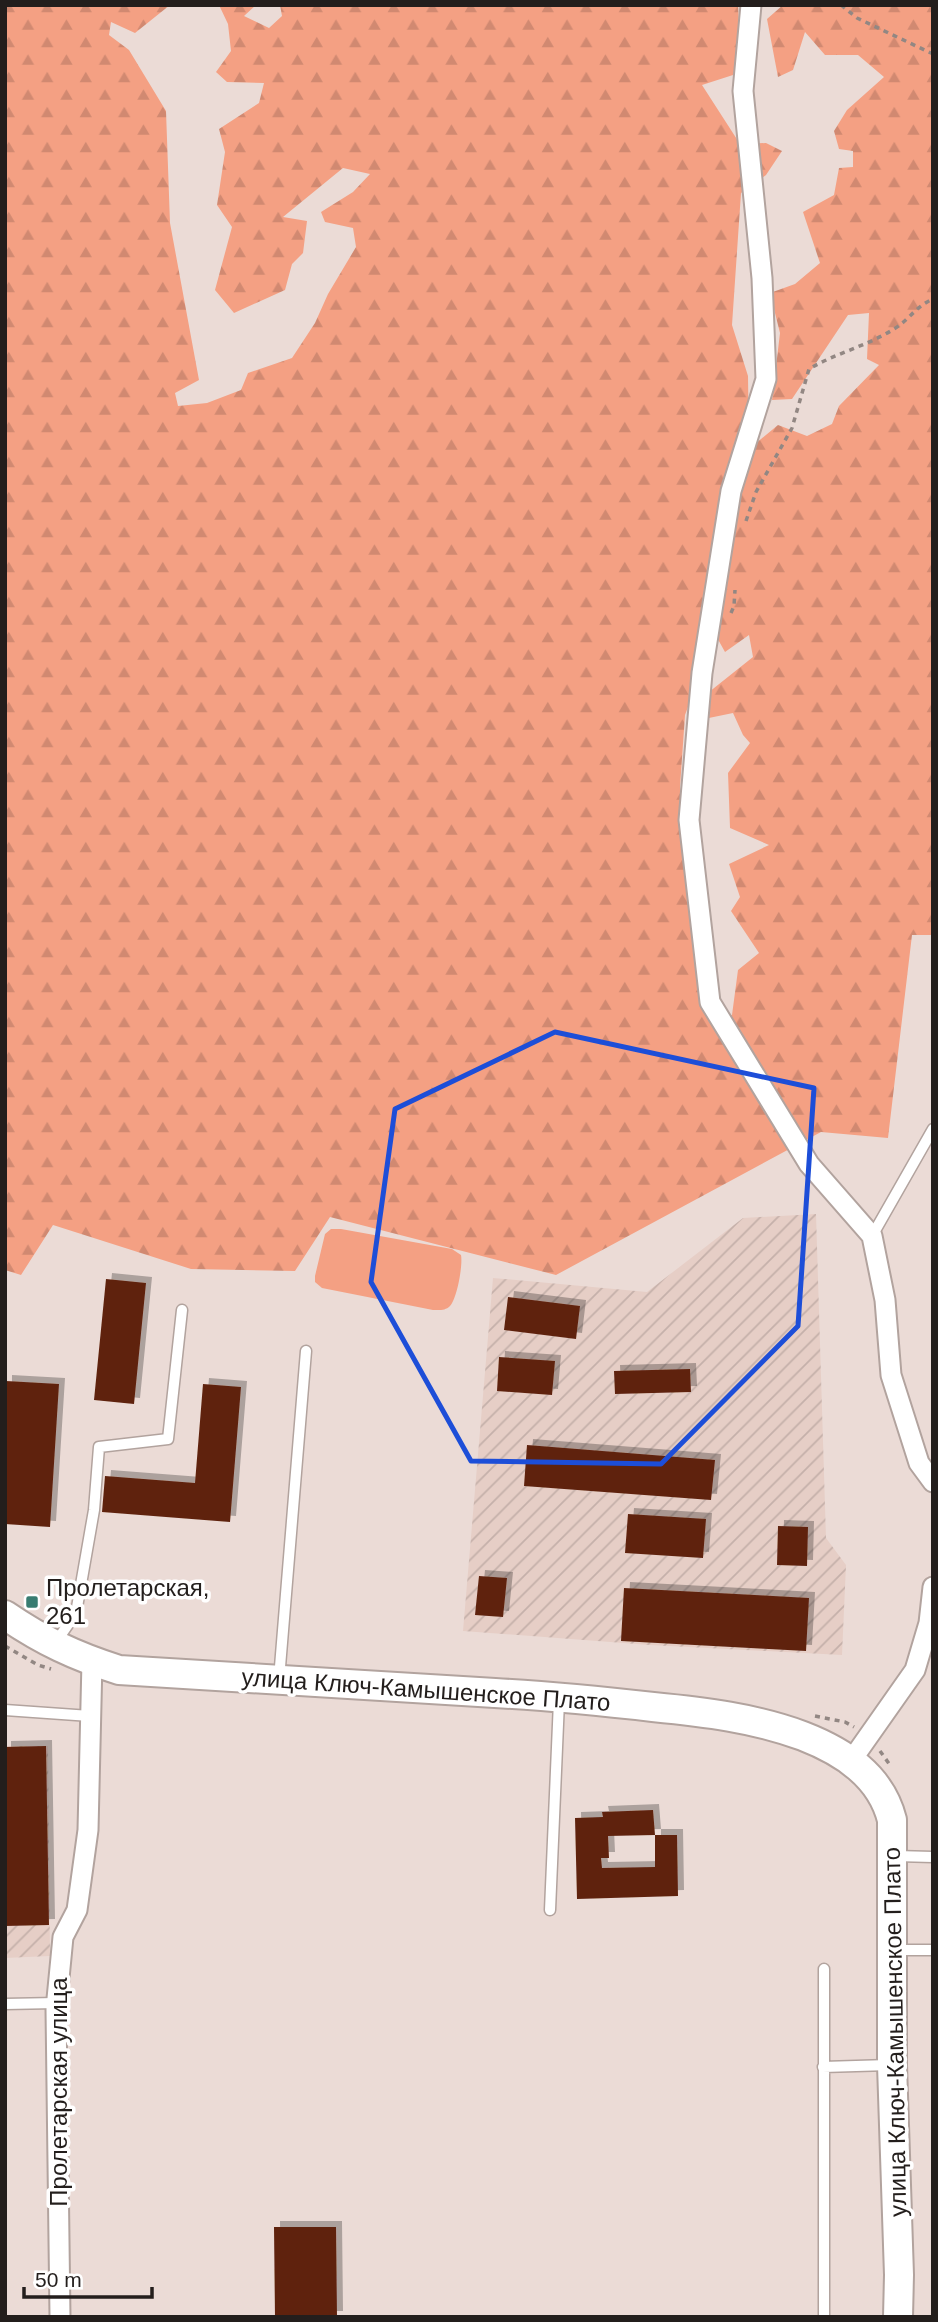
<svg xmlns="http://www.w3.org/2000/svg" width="938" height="2322" font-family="Arial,sans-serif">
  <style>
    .industrial { fill: url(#industrial-furrows) }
    .green { fill: #f4a083 }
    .forest { fill: url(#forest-firs); fill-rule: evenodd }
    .building { fill: #5f230d; fill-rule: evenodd; filter: url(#shadow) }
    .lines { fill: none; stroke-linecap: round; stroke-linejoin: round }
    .lane-casing { stroke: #b2a39e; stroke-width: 13 }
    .street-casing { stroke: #b2a39e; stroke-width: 23 }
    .secondary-casing { stroke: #b2a39e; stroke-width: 32 }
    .path { stroke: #928783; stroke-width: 3.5; stroke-dasharray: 5 5; stroke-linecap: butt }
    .lane { stroke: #fff; stroke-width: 10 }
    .street { stroke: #fff; stroke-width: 19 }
    .secondary { stroke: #fff; stroke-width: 28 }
    .marked { fill: none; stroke: #1d4ed8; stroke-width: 5; stroke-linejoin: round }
    .poi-dot { fill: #387c71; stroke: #fff; stroke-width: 2.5 }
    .labels { text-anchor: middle; stroke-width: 7; stroke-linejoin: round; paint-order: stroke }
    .poi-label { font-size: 24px; fill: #231e1c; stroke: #fff; text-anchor: start }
    .street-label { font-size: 24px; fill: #231e1c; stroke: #fff }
  </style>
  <defs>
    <pattern id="industrial-furrows" width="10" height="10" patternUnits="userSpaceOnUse" patternTransform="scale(1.75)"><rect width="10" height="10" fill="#e6cec6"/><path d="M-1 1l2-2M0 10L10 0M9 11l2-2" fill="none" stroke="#c5b0aa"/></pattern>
    <pattern id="forest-firs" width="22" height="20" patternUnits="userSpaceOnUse" patternTransform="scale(1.75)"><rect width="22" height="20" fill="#f4a083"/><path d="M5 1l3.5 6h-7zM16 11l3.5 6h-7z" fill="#d18971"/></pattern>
    <filter id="shadow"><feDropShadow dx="6" dy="-6" stdDeviation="0" flood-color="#0004"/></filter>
  </defs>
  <rect width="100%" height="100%" fill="#ebdbd6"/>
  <!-- industrial -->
  <path class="industrial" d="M816 1214 826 1538 846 1565 842 1655 650 1645 463 1631 493 1278 647 1292 743 1218Z
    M5 1746H48L50 1956 5 1958Z"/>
  <!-- green -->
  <path class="green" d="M331 1229H341L452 1249 461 1255C463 1265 457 1299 450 1306 445 1311 439 1310 433 1310L322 1288 315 1282V1276L325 1234Z"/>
  <!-- forest -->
  <path class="forest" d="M5 5H170L135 33 111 22 109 35 129 50 166 111 170 223 199 380 175 393 178 406 207 403 241 390 248 373 292 358 315 323 328 294 356 247 353 228 325 222 321 212 353 192 370 174 343 168 283 217 307 221 303 253 292 264 285 290 234 313 215 290 232 227 217 205 225 152 219 129 259 103 264 83 227 82 216 72 231 51 228 24 219 5H256L244 16 269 28 282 16 280 5H738L743 88 733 75 702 85 740 144 766 143 782 151 766 175 741 193 732 325 748 376 749 449 778 425 807 436 832 424 839 406 879 365 867 359 869 313 848 315 792 399 772 400 780 333 770 293 795 284 820 263 803 212 834 195 839 168 853 167V151L839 149 834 131 847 110 884 77 858 55H825L805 32 793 70 778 77 767 19 783 5H933V935H912L888 1138 821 1132 556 1275 330 1217 295 1271 191 1269 53 1225 21 1275 5 1270ZM715 634 725 652 749 635 753 657 694 704 704 719 733 713 743 735 750 743 728 773 730 828 769 845 729 864 740 897 731 911 759 953 738 970 732 1015 711 1019 680 787 685 715Z"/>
  <!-- building -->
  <path class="building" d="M106 1279 146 1283 134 1404 94 1400Z
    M508 1297 580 1306 576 1339 504 1330Z
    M499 1357 555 1361 552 1395 497 1391Z
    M690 1369 691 1392 615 1394 614 1371Z
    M6 1381 59 1384 50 1527 5 1524Z
    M203 1384 241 1387 230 1522 102 1512 105 1476 195 1483Z
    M527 1445 715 1460 711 1500 524 1486Z
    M628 1514 706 1519 703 1558 625 1553Z
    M778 1526 808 1527 807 1566 777 1565Z
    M479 1576 507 1578 503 1617 475 1615Z
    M624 1588 809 1598 806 1651 621 1641Z
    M46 1746 49 1925 5 1926V1747Z
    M653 1810 655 1835H677L678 1896 577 1899 575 1818 603 1817 602 1812ZM655 1835V1867L602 1868 601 1858H609L608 1836Z
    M274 2227H336L337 2317H275Z"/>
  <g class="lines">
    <!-- lane casing -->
    <g class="lane-casing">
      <path id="lane" d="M872 1236 933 1129
        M56 1642 76 1613 94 1510 99 1447 168 1439 182 1310
        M279 1679 306 1351
        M5 1710 90 1716
        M896 1856 933 1857
        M550 1910 559 1701
        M895 1950H933
        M824 1969V2317
        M5 2004 56 2003
        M823 2067 889 2065"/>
    </g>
    <!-- street casing -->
    <g class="street-casing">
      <path id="street" d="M751 5 743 91 762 278 766 379 731 491 702 673 689 820 710 1002 809 1164 872 1236 885 1300 891 1375 919 1463 933 1482
        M851 1761 915 1670 929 1623 933 1587
        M60 2317 56 2009 63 1937 77 1910 88 1830 92 1661"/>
    </g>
    <!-- secondary casing -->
    <g class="secondary-casing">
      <path id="secondary" d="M5 1615C43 1641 75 1656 119 1670 244 1677 369 1685 495 1693 548 1696 600 1701 653 1707 704 1712 755 1718 803 1736 844 1752 881 1776 892 1820V2065L899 2275 898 2317"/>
    </g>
    <!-- path -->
    <path class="path" d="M841 5 857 18 933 54
      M746 521 756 492 792 428 809 369C836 353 867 346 894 329 909 320 916 306 933 299
      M731 613 734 606 735 590
      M5 1646 38 1665 51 1669
      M815 1716 845 1722 854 1727
      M880 1751 890 1765"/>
    <!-- lane -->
    <use href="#lane" class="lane"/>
    <!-- street -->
    <use href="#street" class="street"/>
    <!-- secondary -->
    <use href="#secondary" class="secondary"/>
  </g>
  <!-- marked area -->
  <path class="marked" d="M555 1032 814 1088 798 1326 661 1464 471 1461 371 1282 395 1109Z"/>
  <!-- markers -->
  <rect class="poi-dot" x="25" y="1595" width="14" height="14" rx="3.5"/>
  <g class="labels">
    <!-- poi labels -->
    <g class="poi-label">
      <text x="46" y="1596">Пролетарская,<tspan x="46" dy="28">261</tspan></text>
    </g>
    <!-- street labels -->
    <g class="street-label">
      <text transform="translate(426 1690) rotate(4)" y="8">улица Ключ-Камышенское Плато</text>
      <text transform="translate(895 2032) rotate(-91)" y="8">улица Ключ-Камышенское Плато</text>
      <text transform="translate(59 2092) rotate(-90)" y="8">Пролетарская улица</text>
    </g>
  </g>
  <!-- border -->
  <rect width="938" height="2322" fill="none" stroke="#231e1c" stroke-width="14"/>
  <!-- scale -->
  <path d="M24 2287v10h128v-10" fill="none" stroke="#231e1c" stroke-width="3.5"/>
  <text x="35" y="2287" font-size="21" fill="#231e1c" stroke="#ffffff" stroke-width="5" paint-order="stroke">50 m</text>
</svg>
